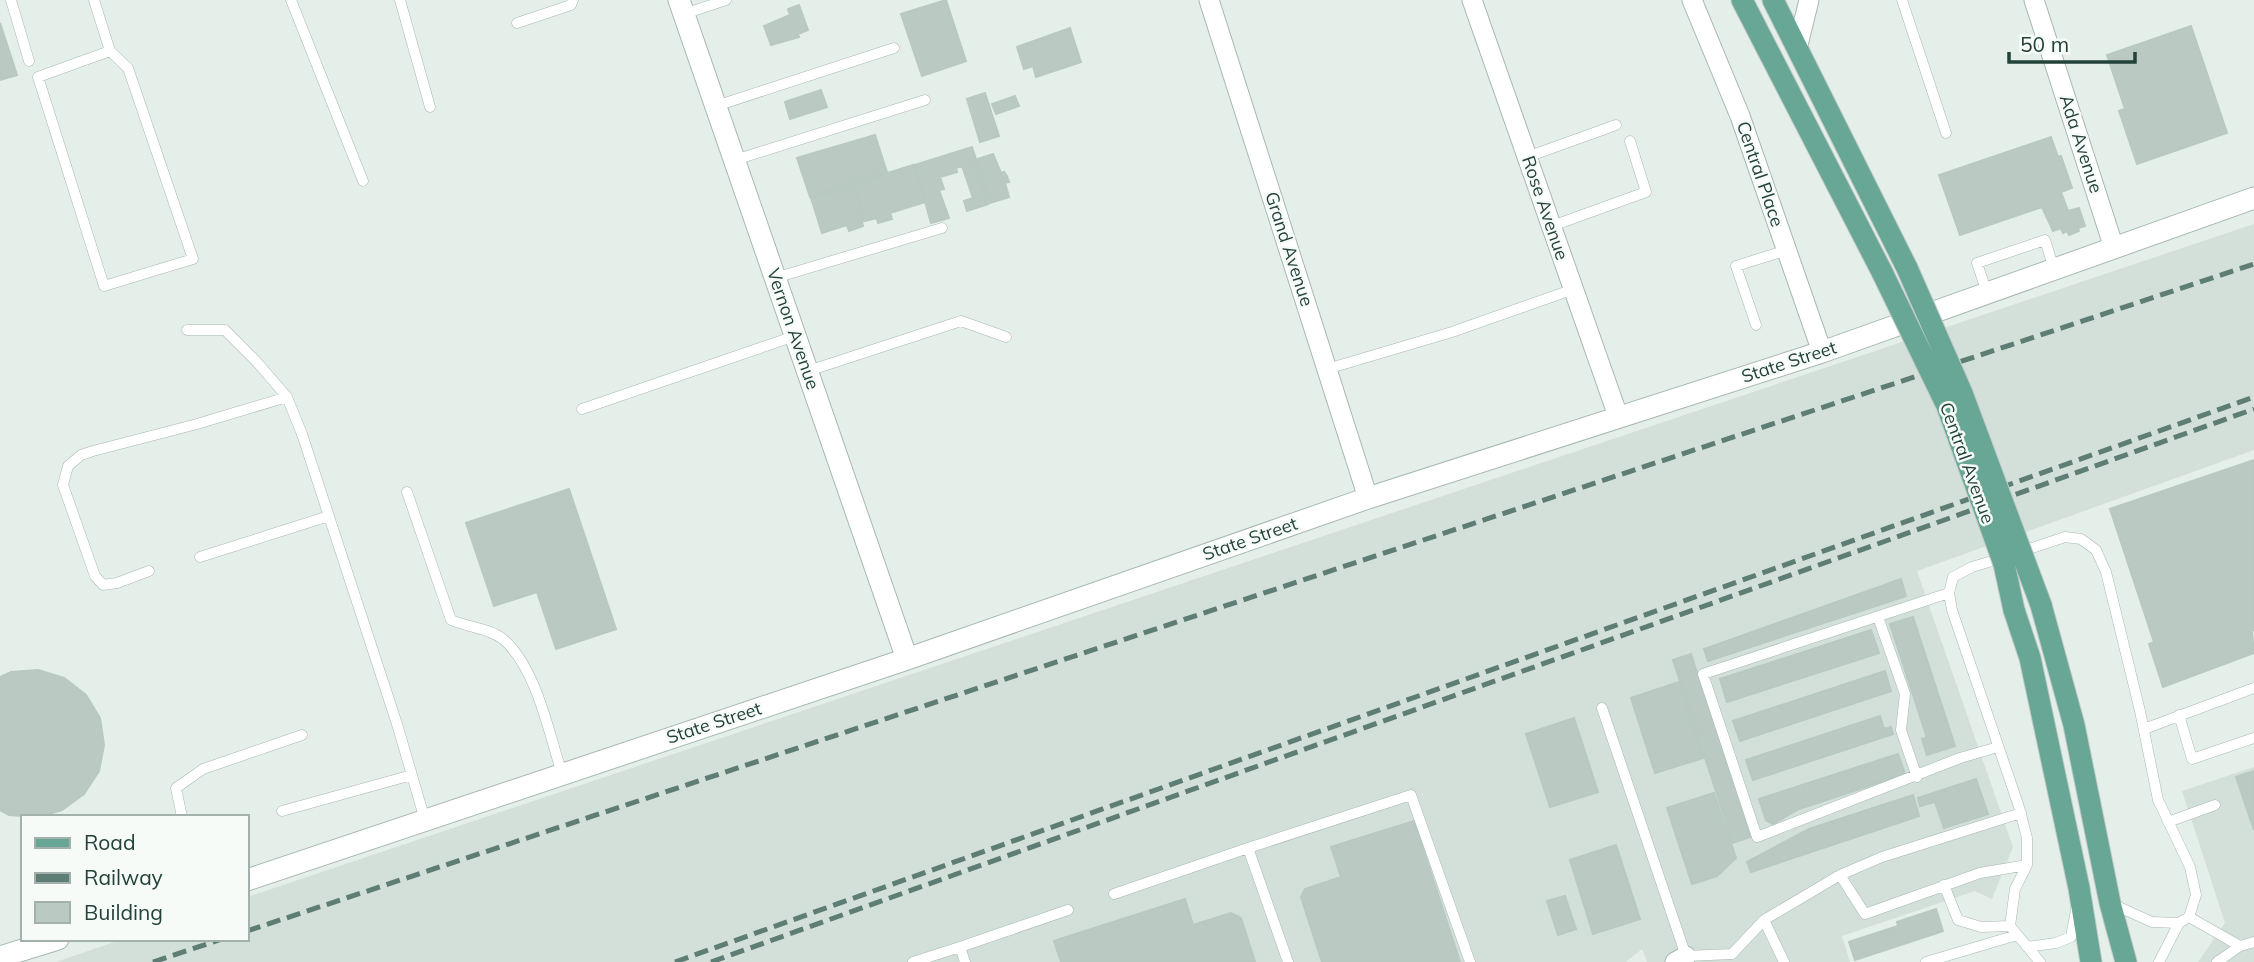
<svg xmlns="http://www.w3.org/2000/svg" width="2254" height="962" font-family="Mulish,sans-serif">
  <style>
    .built { fill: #d3dfd9 }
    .building { fill: #bacac3; stroke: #b7c9c1; stroke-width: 2 }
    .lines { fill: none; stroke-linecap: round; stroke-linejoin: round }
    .service-casing { stroke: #a7b8b1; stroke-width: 11 }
    .minor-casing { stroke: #a7b8b1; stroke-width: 21 }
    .tertiary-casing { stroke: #a7b8b1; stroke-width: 23 }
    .primary-casing { stroke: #c1cac8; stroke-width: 23 }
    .service { stroke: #fff; stroke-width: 10 }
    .minor { stroke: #fff; stroke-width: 19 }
    .tertiary { stroke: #fff; stroke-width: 21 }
    .primary { stroke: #68a695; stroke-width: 21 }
    .rail { stroke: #5e7d74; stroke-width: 5; stroke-dasharray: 14 7; stroke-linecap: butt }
    .primary-bridge-casing { stroke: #c1cac8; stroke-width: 23; stroke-linecap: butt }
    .primary-bridge { stroke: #68a695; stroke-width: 21 }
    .labels { text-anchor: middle; stroke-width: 5; stroke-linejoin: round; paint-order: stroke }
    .street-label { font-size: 18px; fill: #234239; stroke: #f6fbf8 }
  </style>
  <rect width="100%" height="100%" fill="#e5efea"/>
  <!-- built -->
  <path class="built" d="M2254 224V450L1917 571 2013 847 1992 899 1975 891 1842 936 1850 962H1647L1642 949 1626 962H56L123 939H247V897Z
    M2254 767V962H2198L2225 923 2182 791Z"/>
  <!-- building -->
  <path class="building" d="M946 0 966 61 922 76 901 14Z
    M799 5 808 30 798 34 799 37 771 45 764 26 790 15 788 9Z
    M0 23 17 75 0 80Z
    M2191 26 2227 133 2137 164 2119 111 2125 109 2107 55Z
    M1070 28 1081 62 1036 77 1033 66 1024 69 1017 47Z
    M821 90 827 107 790 119 785 102Z
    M985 93 999 136 980 142 967 99Z
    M1015 96 1019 106 996 114 992 104Z
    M875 135 887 172 810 197 797 158Z
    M2051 137 2058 157 2061 156 2072 188 2061 192 2068 211 2079 208 2085 226 2078 228 2079 231 2069 235 2067 231 2063 233 2061 228 2053 231 2042 207 1960 235 1939 175Z
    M972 147 976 159H974L988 204 967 211 964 201 973 198 962 166 956 168 957 172 940 177 944 189 939 190 949 218 931 223 915 165Z
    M993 154 1001 173 1004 172 1007 176 1009 182 1005 183 1009 197 990 203 975 160Z
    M913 165 925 202 890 213 892 219 878 223 877 218 865 221 853 184Z
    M853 185 864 220 862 221 863 226 849 231 847 225 822 233 811 198Z
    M2254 460V630L2252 631 2254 653 2163 687 2149 644 2154 642 2110 509Z
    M569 489 616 629 556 649 537 592 494 606 466 523Z
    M1901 579 1906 596 1708 661 1704 649Z
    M1913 617 1955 746 1927 755 1922 739 1927 738 1890 624Z
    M1871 630 1879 653 1727 702 1720 679Z
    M1691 654 1750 837 1733 843 1673 660Z
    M38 670 64 678 86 695 100 718 104 745 99 771 84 794 62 810 39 817 9 815 0 810V677L11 672Z
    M1885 671 1891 691 1740 741 1733 721Z
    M1679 682 1703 758 1655 773 1631 698Z
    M1880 716 1884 729 1891 727 1893 734 1753 780 1746 760Z
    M1574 718 1598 792 1550 807 1526 734Z
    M1898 754 1905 774 1799 809 1773 824 1766 820 1759 799Z
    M2254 771V830L2236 777Z
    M1976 779 1988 814 1944 828 1935 802 1920 806 1918 798Z
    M1714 793 1736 858 1717 876 1692 884 1667 808Z
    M1913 795 1919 816 1751 872 1747 862 1809 829Z
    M1414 821 1460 962H1322L1301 897 1305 889 1341 877 1331 847Z
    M1616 845 1640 919 1593 934 1570 860Z
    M1565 896 1576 929 1558 935 1547 901Z
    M1185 899 1193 925 1231 913 1241 918 1255 962H1061L1054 941Z
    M1936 909 1943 931 1855 960 1849 942 1898 926 1897 922Z"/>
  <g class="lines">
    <!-- service casing -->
    <g class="service-casing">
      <path id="service" d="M11 0 29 61
        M94 0 110 51 128 68 193 259 104 286 38 77 110 51
        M291 0 363 181
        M400 0 430 107
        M1902 0 1946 133
        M684 14 726 0
        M517 23 571 5 573 0
        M716 106 894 48
        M1527 157 1616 125
        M735 160 925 100
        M1552 226 1646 192 1630 141
        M775 278 942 228
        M1987 293 1977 263 2045 240 2054 269
        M1756 325 1736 266 1787 250
        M187 330H225L256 361 287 397
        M1327 369 1452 332 1574 289
        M808 371 961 321 1006 337
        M582 409 795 336
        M407 492 451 620C467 627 489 628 503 639 536 667 549 733 562 774
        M2020 552 2065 537 2081 539 2096 550 2106 572 2140 711 2158 800 2190 867 2196 895 2189 917 2179 923 2159 962
        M200 557 329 516
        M2002 558 1972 567 1953 577 1949 593 1952 610 2019 807 2027 838V865L2015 889 2010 926 2040 962
        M149 571 117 583 103 585 95 576 63 485 68 466 81 455 93 451 197 424 287 397 302 434 397 724 425 820
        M1949 593 1703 674 1757 837 1960 758 1998 747
        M1878 617 1905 694 1901 730 1917 777
        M1602 708 1686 956 1732 954 1764 920 1840 875 1882 857 2021 813
        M2179 715 2192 759 2254 738
        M2144 729 2254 688
        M282 811 412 775
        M182 817 176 788 203 769 302 735
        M2168 822 2215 805
        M1840 875 1865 914 1980 873 2027 865
        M1944 885 1958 920 1981 927 2010 926
        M1114 894 1248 848
        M2110 903 2152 922 2179 923
        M2189 917 2240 946 2254 942
        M1764 920 1784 962
        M960 947 1068 910
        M2027 947 2056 943 2071 937 2076 910
        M913 962 960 947 965 962
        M1288 962 1248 848 1411 795 1470 962
        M1926 962 2017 935
        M2217 962 2240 946"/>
    </g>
    <!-- minor casing -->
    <g class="minor-casing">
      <path id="minor" d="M1209 0 1368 498
        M1472 0 1618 416
        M1692 0 1740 116 1822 352
        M2034 0 2114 248
        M1797 49 1809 0
        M1675 962 1686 956"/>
    </g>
    <!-- tertiary casing -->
    <g class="tertiary-casing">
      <path id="tertiary" d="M679 0 907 659
        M247 880 907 659 1368 498 1822 352 2254 198
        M0 957 58 939"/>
    </g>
    <!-- primary casing -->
    <g class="primary-casing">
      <path id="primary" d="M1742 0 1882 272
        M1773 0 1907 268
        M2041 605 2074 725 2110 903 2126 962
        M2014 610 2030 658 2079 888 2091 962"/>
    </g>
    <!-- service -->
    <use href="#service" class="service"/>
    <!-- minor -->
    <use href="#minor" class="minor"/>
    <!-- tertiary -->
    <use href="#tertiary" class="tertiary"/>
    <!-- primary -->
    <use href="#primary" class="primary"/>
    <!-- rail -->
    <path class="rail" d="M247 931 2254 264
      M153 962 222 939
      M675 962 2254 397
      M711 962 2254 409"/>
    <!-- primary-bridge casing -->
    <g class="primary-bridge-casing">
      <path id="primary-bridge" d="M1907 268 1962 393 2041 605
        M1882 272 1947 406 2004 564 2014 610"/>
    </g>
    <!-- primary-bridge -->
    <use href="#primary-bridge" class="primary-bridge"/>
  </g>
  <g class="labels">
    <!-- street labels -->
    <g class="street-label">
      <text transform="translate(2081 144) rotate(72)" y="6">Ada Avenue</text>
      <text transform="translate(1760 174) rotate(71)" y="6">Central Place</text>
      <text transform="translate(1545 208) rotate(71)" y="6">Rose Avenue</text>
      <text transform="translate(1289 249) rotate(72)" y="6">Grand Avenue</text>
      <text transform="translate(793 329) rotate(71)" y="6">Vernon Avenue</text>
      <text transform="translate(1789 362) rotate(-18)" y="6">State Street</text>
      <text transform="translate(1967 463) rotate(70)" y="6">Central Avenue</text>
      <text transform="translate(1250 539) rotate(-19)" y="6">State Street</text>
      <text transform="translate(714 723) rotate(-18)" y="6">State Street</text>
    </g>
  </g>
  <!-- legend -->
  <rect x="21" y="815" width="228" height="126" fill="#f6fbf8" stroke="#a2b1ac" stroke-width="2"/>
  <rect x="35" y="838" width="35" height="10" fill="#68a695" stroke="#a2b1ac" stroke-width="2"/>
  <text x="84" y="850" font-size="21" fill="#234239">Road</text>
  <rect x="35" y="873" width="35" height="10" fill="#5e7d74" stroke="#a2b1ac" stroke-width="2"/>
  <text x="84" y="885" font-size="21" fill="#234239">Railway</text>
  <rect x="35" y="902" width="35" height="21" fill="#bacac3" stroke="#a2b1ac" stroke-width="2"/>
  <text x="84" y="920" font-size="21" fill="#234239">Building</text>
  <!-- scale -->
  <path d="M2009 52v10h126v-10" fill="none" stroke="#234239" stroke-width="3.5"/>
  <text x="2020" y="52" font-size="21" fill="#234239" stroke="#f6fbf8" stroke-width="5" paint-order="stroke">50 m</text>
</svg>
